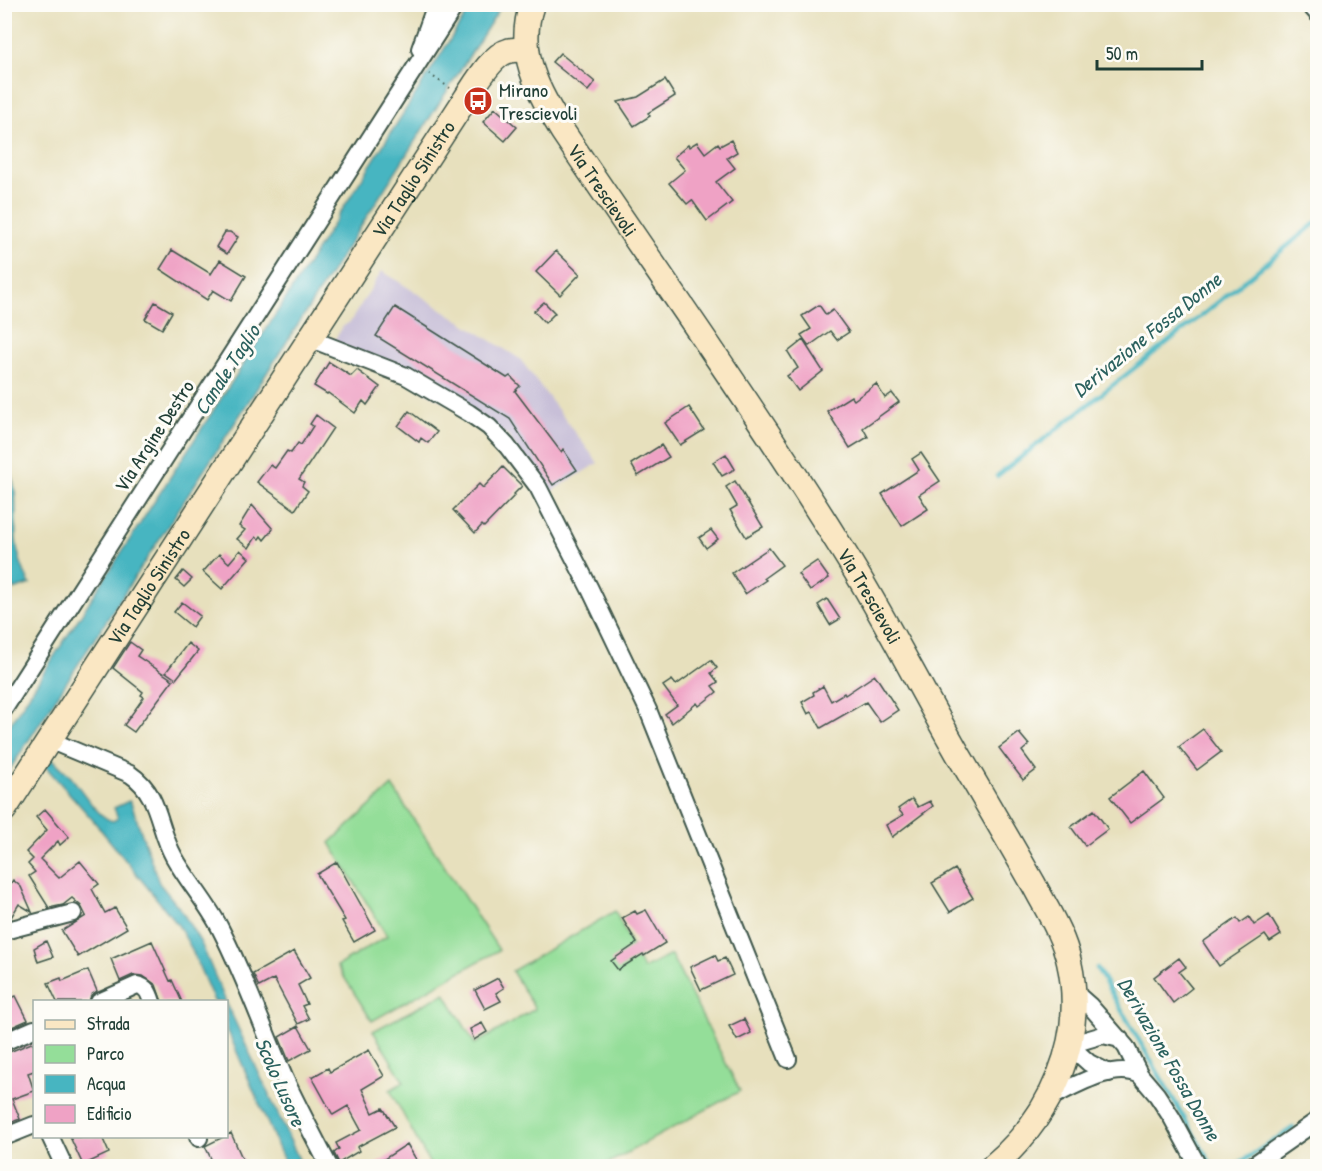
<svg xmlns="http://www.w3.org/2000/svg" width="1322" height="1171" font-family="'Patrick Hand',sans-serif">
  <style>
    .industrial { fill: #c8bfd8 }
    .green { fill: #94de99; stroke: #5a8e66; stroke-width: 1.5 }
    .water { fill: #47b5c1; stroke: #33797a; stroke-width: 1.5 }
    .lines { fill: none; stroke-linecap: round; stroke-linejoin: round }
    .stream { stroke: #47b5c1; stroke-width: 4.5 }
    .building { fill: #efa2c5 }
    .minor-casing { stroke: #3d5549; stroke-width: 20 }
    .secondary-casing { stroke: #3d5549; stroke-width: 27 }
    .path { stroke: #3d5549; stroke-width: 2; stroke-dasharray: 1.5 4.5; stroke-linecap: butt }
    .minor { stroke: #fff; stroke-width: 16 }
    .secondary { stroke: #fae7c3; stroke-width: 24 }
    .labels { text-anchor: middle; stroke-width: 6; stroke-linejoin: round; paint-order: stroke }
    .poi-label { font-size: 20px; fill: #1f3d34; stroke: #fdfcf7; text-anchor: start }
    .street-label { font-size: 20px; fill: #1f3d34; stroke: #fdfcf7 }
    .water-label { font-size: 21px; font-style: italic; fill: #2b615e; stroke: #fdfcf7 }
  </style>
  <rect width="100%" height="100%" fill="#fdfcf7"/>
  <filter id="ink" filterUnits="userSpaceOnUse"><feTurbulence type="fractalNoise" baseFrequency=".0167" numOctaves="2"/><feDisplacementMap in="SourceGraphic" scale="12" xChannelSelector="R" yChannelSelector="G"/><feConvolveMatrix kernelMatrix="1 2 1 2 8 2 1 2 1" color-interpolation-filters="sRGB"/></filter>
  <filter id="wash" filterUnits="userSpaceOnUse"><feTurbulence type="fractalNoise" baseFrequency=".008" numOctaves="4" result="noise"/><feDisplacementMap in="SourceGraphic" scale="24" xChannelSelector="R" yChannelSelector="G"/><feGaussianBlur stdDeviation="1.35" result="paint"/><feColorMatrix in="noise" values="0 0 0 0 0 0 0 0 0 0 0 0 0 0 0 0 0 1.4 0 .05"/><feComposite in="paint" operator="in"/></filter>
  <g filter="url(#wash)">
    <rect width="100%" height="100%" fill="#e7e0bd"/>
    <!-- industrial -->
    <path class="industrial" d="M382 271 520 359 598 463 547 494 507 435 333 343 342 327 350 322Z"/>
    <!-- green -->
    <path class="green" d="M392 786 499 950 372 1021 337 966 387 936 330 843Z
      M615 911 643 969 671 955 740 1091 603 1166H431L390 1090 404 1082 373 1031 445 993 475 1044 535 1009 512 971Z"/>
    <!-- water -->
    <path class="water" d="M472 5H502L240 415 5 777V732L283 303Z
      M4 461C21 486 14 511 16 539 17 555 23 570 30 584L14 590 5 570Z
      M50 756C57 764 64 770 70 776 81 788 98 819 113 821L118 818 114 808 129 801 131 803 159 883 181 910 201 943 226 1002 214 1001 190 946 178 925 92 819 44 765Z
      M226 1002 302 1166H287L284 1161 227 1029Z"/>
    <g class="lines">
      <!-- stream -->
      <path class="stream" d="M997 476 1206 312 1318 221
        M1097 968 1212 1166
        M1235 1166 1293 1128"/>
    </g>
    <g id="blocks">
      <!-- building -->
      <path class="building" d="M560 53 595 82 588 91 552 62Z
        M665 80 675 96 648 113 650 116 634 126 618 102 638 97Z
        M495 108 517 127 505 141 483 122Z
        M731 140 737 152 727 158 735 168 716 182 732 202 707 221 692 200 687 204 669 183 685 170 674 157 688 145 689 147 697 142 705 153 718 143 720 146Z
        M225 232H230L238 237 227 254 216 247Z
        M172 250 211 274 220 260 246 276 231 301 213 290 207 300 160 269Z
        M556 251 580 274 560 295 536 272Z
        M155 302 172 312 162 329 145 319Z
        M544 302 555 313 545 323 534 311Z
        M819 305 826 315 833 310 849 332 837 340 830 331 809 346 801 335 811 329 802 316Z
        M395 307 507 378 510 376 520 386 515 391 561 452 563 449 577 470 553 485 510 419 376 336Z
        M803 340 823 371 798 391 787 376 798 368 788 352Z
        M329 362 351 376 357 370 380 387 367 405 363 401 355 413 328 393 327 394 314 386Z
        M876 384 885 398 892 393 899 402 863 428 868 437 850 448 827 411 851 396 854 400Z
        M689 407 704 430 680 445 665 423Z
        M409 411 437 432 428 443 421 438 419 442 398 426Z
        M316 415 333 428 299 479 304 482 302 486 308 491 295 510 257 482 270 465 275 468 287 451 291 453 298 443 301 445 313 426 310 424Z
        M661 445 669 457 638 476 631 464Z
        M921 453 940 481 919 495 928 509 902 526 882 494 919 470 912 459Z
        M726 454 735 469 722 476 713 462Z
        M503 467 522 486 514 494 515 495 484 527 482 525 475 533 453 510 479 484 483 488Z
        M735 481 763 527 746 537 730 510 737 506 726 487Z
        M252 505 273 529 264 540 261 536 259 539 256 537 249 548 237 539 245 530 239 526Z
        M711 530 718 539 706 548 699 538Z
        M769 548 782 565 764 578 766 580 745 594 732 573Z
        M240 550 249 558 222 589 203 572 219 554 229 563Z
        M817 561 829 578 810 591 798 574Z
        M183 571 192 579 184 587 176 580Z
        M827 599 840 619 830 625 818 605Z
        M182 602 200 616 192 627 174 612Z
        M130 642 141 650 137 656 173 680 134 732 124 725 144 697 141 695 143 692 113 668Z
        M188 643 198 651 176 679 166 672Z
        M711 660 717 668 711 673 718 682 712 686 717 692 699 706 697 703 672 723 665 714 677 705 663 686 672 680 676 685Z
        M875 675 898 710 880 722 866 702 821 728 812 712 808 714 802 702 814 695 813 692 823 686 831 701 844 693 845 695Z
        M1203 729 1221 752 1197 770 1179 747Z
        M1019 733 1029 745 1022 751 1036 770 1023 780 999 748Z
        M1144 771 1164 798 1130 823 1110 797Z
        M912 799 918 807 930 801 933 806 892 837 886 825 903 815 898 809Z
        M45 809 69 837 60 845 58 841 40 859 59 878 80 861 99 884 92 889 105 913 115 908 127 928 78 957 62 931 86 916 81 906 72 898 63 905 49 908 29 876 35 872 28 864 33 859 26 852 47 830 36 817Z
        M1094 810 1108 829 1085 846 1071 827Z
        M337 862 375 930 354 942 342 921 345 920 317 874Z
        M955 869 973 898 950 912 932 883Z
        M13 880 21 887 32 912 19 904 10 919 4 920V894Z
        M646 910 665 943 644 956 643 954 618 970 611 961 637 943 622 918 635 911 637 914Z
        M1269 915 1281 935 1270 942 1265 935 1219 966 1203 942 1237 918 1240 923 1249 917 1254 925Z
        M46 941 53 957 38 962 34 948Z
        M152 941 170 981 172 980 182 1002H162L156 985 143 976 133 975 120 981 111 959Z
        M294 951 310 978 298 985 307 1004 302 1006 309 1019 298 1024 274 979 259 987 253 974Z
        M715 955 718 961 725 958 733 975 701 990 690 967Z
        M1179 958 1186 967 1179 972 1192 988 1173 1003 1154 977Z
        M88 970 97 991 91 995 89 1002H57L48 983 61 978 62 981Z
        M498 978 504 988 496 993 501 1001 485 1009 475 990Z
        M16 996 28 1020 12 1027 4 1013V1001Z
        M744 1019 751 1033 737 1040 729 1026Z
        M482 1023 487 1032 474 1040 470 1029Z
        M298 1026 311 1049 289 1061 279 1037Z
        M34 1042V1071L28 1073 34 1091 12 1099 20 1119 4 1125V1054Z
        M369 1050 384 1076 362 1089 373 1113 383 1108 395 1127 357 1147 359 1151 339 1163 334 1153 339 1149 336 1143 361 1130 348 1106 333 1115 312 1077 328 1068 330 1072Z
        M231 1133 246 1167H215L205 1146Z
        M70 1137H102L109 1153 83 1165Z
        M407 1144 417 1161 409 1167H372Z"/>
    </g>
  </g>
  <g filter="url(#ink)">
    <use href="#blocks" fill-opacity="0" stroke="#3d5549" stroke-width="1.5"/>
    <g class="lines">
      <!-- minor casing -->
      <g class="minor-casing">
        <path id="minor" d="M1309 4 1318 14
          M420 49 436 4
          M311 339 406 376 469 413 489 427 507 446 538 487 590 589 648 710 788 1059
          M4 709 456 4
          M49 740 130 774C161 795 157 827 174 857 188 882 208 904 221 930 245 977 263 1028 284 1077 298 1107 314 1137 329 1166
          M4 931 73 913
          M1073 991 1090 1006 1126 1047 1140 1075 1157 1095 1172 1118 1198 1166
          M99 1002 137 985C147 987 149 993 152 1002
          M4 1042 34 1029
          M1109 1073 1089 1063 1069 1045 1103 1035 1120 1039
          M1049 1098C1073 1087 1114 1061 1140 1075
          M50 1136 64 1166
          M198 1136 199 1138
          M4 1137 34 1125
          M1252 1166 1318 1120"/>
      </g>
      <!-- secondary casing -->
      <g class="secondary-casing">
        <g id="secondary">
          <path id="s1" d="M532 4C515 53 539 92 563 132 656 270 754 407 842 549 884 616 919 686 958 754 984 798 1009 841 1034 885 1047 910 1063 934 1069 962 1087 1039 1051 1117 993 1166"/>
          <path id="s2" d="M4 810 466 98C475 85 492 55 508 51 514 49 521 50 527 50"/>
        </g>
      </g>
      <!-- path -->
      <path class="path" d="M429 74 450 88"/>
      <!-- minor -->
      <use href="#minor" class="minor"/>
      <!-- secondary -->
      <use href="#secondary" class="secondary"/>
    </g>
  </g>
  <!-- icons -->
  <defs>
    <g id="bus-disc" transform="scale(1.5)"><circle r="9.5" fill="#c8321e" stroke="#fdfcf7"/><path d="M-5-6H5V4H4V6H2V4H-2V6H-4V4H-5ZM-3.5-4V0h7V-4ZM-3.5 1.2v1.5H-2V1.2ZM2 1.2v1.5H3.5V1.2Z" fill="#fff"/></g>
  </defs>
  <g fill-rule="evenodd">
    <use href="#bus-disc" x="478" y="101"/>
  </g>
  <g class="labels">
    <!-- poi labels -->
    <g class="poi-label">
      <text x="499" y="97">Mirano<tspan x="499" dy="23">Trescievoli</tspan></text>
    </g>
    <!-- street labels -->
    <g class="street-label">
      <text dy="7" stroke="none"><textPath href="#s2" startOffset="752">Via Taglio Sinistro</textPath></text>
      <text dy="7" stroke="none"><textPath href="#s1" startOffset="207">Via Trescievoli</textPath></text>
      <text transform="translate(154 436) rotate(-57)" y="7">Via Argine Destro</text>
      <text dy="7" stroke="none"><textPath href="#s2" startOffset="266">Via Taglio Sinistro</textPath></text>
      <text dy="7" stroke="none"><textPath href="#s1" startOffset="693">Via Trescievoli</textPath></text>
    </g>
    <!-- water labels -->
    <g class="water-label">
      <text transform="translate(1147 335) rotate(-39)" y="7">Derivazione Fossa Donne</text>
      <text transform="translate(227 370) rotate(-57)" y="7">Canale Taglio</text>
      <text transform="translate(1169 1059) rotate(60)" y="7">Derivazione Fossa Donne</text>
      <text transform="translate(280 1082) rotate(66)" y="7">Scolo Lusore</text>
    </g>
  </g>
  <!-- margin -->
  <rect width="1322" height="1171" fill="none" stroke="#fdfcf7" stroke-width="24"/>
  <!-- legend -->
  <rect x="33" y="1000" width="195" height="138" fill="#fdfcf7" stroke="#a4b0a9" stroke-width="1.5"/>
  <rect x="45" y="1020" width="30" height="9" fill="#fae7c3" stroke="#a4b0a9" stroke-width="1.5"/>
  <text x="87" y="1030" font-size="18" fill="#1f3d34">Strada</text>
  <rect x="45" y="1045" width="30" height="18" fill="#94de99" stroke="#a4b0a9" stroke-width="1.5"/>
  <text x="87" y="1060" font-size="18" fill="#1f3d34">Parco</text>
  <rect x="45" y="1075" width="30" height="18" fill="#47b5c1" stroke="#a4b0a9" stroke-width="1.5"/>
  <text x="87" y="1090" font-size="18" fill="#1f3d34">Acqua</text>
  <rect x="45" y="1105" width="30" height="18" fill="#efa2c5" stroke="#a4b0a9" stroke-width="1.5"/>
  <text x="87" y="1120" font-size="18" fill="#1f3d34">Edificio</text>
  <!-- scale -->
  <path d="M1097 60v9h105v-9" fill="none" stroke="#1f3d34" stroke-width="3"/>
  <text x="1106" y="60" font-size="18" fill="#1f3d34" stroke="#fdfcf7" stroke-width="4.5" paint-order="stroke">50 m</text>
</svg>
